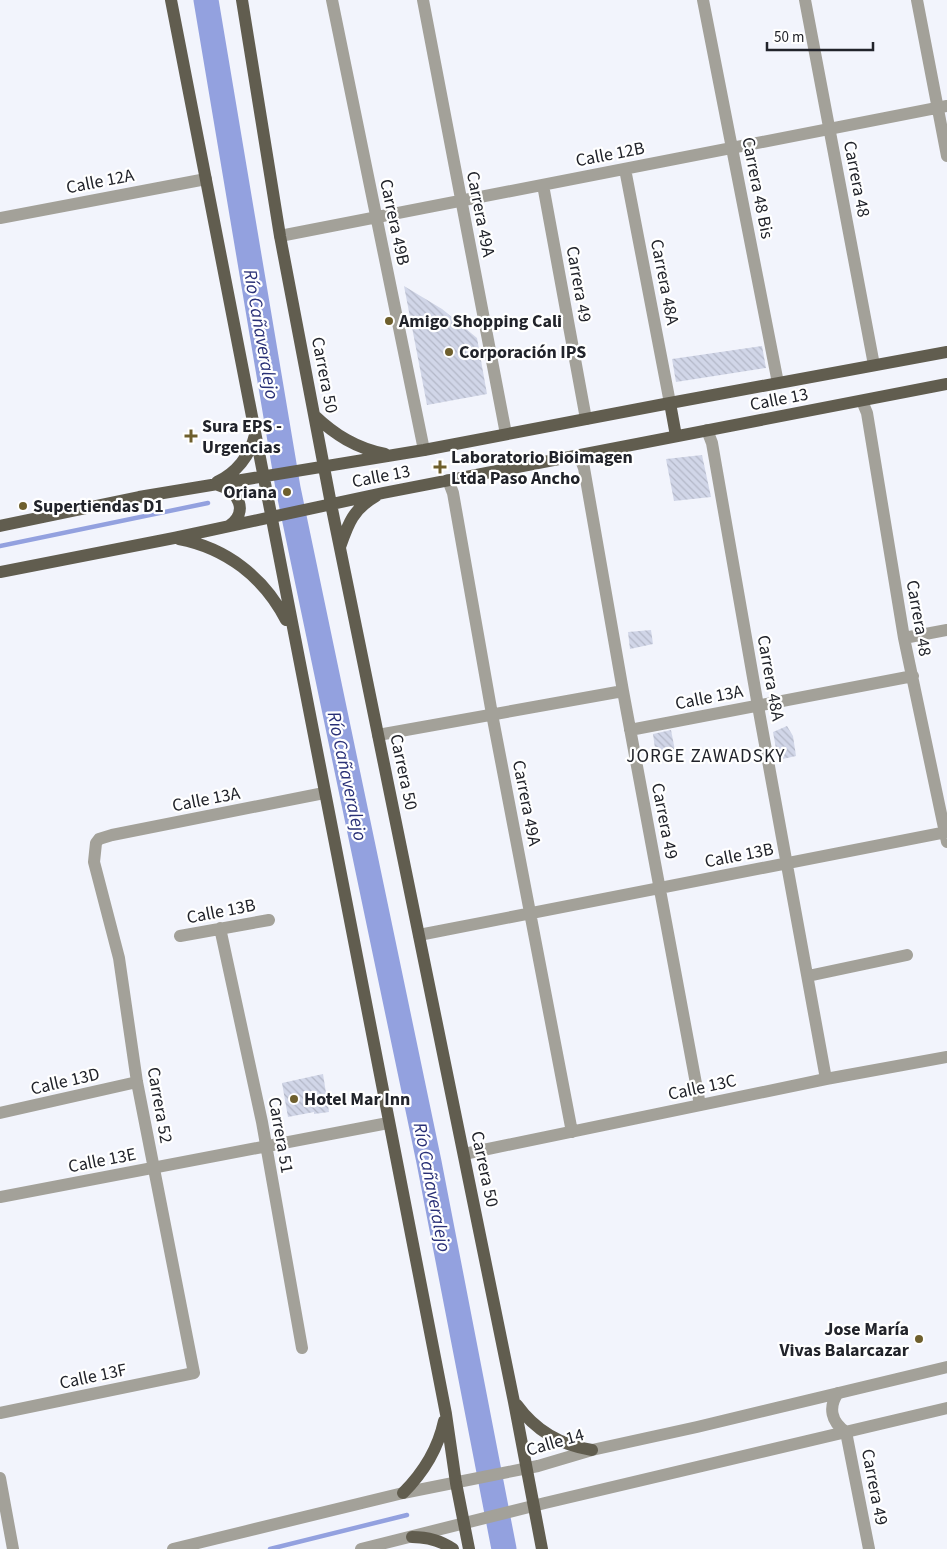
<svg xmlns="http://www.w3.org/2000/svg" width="947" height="1549" font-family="'Source Sans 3',sans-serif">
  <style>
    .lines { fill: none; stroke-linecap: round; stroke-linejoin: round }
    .stream { stroke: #93a1df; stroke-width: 4.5 }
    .river { stroke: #93a1df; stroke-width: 25 }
    .building { fill: url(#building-back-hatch) }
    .minor { stroke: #a3a199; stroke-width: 12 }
    .major { stroke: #615d4f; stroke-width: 12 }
    .poi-dot { fill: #6e5f2d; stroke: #fff; stroke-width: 2 }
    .labels { text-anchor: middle; stroke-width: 4.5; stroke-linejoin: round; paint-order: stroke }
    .street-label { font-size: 18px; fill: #21232a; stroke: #fff }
    .poi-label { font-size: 18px; font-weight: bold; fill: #21232a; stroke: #fff; text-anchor: start }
    .water-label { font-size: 19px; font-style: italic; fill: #293077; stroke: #fff }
    .neighbourhood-label { font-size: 19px; letter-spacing: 1px; fill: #21232a; stroke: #fff }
  </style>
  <defs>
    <pattern id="building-back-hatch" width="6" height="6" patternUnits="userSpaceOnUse" patternTransform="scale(1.25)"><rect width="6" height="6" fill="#d1d6e8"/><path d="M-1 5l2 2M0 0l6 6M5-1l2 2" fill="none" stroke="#b3b7c7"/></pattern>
  </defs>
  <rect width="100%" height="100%" fill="#f2f4fc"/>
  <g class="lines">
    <!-- stream -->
    <path class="stream" d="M0 546 208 503
      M270 1549 407 1515"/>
    <!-- river -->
    <path class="river" d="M206 0 288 488 429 1162 504 1549"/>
  </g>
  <!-- building -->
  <path class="building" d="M404 286 442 309 477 338 487 394 427 405Z
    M762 346 766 368 676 382 672 359Z
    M702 455 711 497 674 501 666 459Z
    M651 630 653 644 630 649 628 632Z
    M787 726 793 736 796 756 778 760 773 732Z
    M671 730 677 761 657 763 653 734Z
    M323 1074 329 1112 314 1114V1112L288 1117 282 1083Z"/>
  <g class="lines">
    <!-- minor -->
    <path class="minor" d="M332 0 424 450
      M423 0 506 434
      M703 0 778 383
      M805 0 874 365
      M917 0 947 156
      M625 169 670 403
      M543 185 586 419
      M0 218 206 179
      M280 236 947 106
      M862 401 867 413 904 638 947 842
      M707 430 712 443 758 706 826 1079
      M579 455 584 468 623 691 700 1105
      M448 480 453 493 492 714 572 1132
      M904 638 947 630
      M630 730 913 676
      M378 735 623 691
      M220 928 262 1122 302 1348
      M419 935 947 832
      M180 936 269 920
      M808 976 907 955
      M0 1113 137 1082
      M464 1154 826 1079 947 1057
      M0 1197 388 1123
      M838 1393C828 1407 831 1422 846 1432L869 1549
      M0 1413 194 1373 137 1082 119 958 94 862 96 843 99 839 112 835 324 793
      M0 1478 13 1549
      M173 1549 403 1493 538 1466 592 1450 697 1427 947 1367
      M361 1549 545 1503 947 1408"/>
    <!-- major -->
    <path class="major" d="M171 0 446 1414 456 1483 469 1549
      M242 0 280 236 331 504 514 1402 542 1549
      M670 403 676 436
      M314 415C335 435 356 448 385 454
      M217 482C236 473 250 456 255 435
      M218 485C239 491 249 512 229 526
      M0 526 139 497 424 450 670 403 947 352
      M179 539C226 548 264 577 286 620
      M340 547C348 524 353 509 376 496
      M0 572 174 538 383 493 947 384
      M517 1405C535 1430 560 1445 592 1450
      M403 1493C423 1473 438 1449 444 1421
      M412 1537C427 1537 440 1540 453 1549"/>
  </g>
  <!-- markers -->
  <g class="poi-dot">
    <circle cx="389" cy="321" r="5"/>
    <circle cx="449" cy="352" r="5"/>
    <path d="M188.5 428.5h5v5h5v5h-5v5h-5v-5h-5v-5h5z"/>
    <path d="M437.5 459.5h5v5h5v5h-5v5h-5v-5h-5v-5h5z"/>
    <circle cx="287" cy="492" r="5"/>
    <circle cx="23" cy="506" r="5"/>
    <circle cx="294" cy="1099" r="5"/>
    <circle cx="919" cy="1339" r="5"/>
  </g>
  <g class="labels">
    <!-- street labels -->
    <g class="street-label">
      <text transform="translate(610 154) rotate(-11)" y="6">Calle 12B</text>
      <text transform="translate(857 179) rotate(79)" y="6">Carrera 48</text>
      <text transform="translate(100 181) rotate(-11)" y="6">Calle 12A</text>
      <text transform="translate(758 188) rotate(79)" y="6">Carrera 48 Bis</text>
      <text transform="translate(481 214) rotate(79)" y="6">Carrera 49A</text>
      <text transform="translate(395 222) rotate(78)" y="6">Carrera 49B</text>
      <text transform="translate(665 282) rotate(79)" y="6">Carrera 48A</text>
      <text transform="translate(579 284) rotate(80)" y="6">Carrera 49</text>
      <text transform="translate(325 375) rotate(79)" y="6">Carrera 50</text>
      <text transform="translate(779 399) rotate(-11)" y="6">Calle 13</text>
      <text transform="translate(381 476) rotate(-11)" y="6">Calle 13</text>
      <text transform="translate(919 618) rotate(80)" y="6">Carrera 48</text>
      <text transform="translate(771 678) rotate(80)" y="6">Carrera 48A</text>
      <text transform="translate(709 697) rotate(-11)" y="6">Calle 13A</text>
      <text transform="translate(404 772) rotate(78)" y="6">Carrera 50</text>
      <text transform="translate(206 799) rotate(-11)" y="6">Calle 13A</text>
      <text transform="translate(527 803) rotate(79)" y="6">Carrera 49A</text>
      <text transform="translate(665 821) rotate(79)" y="6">Carrera 49</text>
      <text transform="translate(739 855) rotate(-11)" y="6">Calle 13B</text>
      <text transform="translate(221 911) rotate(-11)" y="6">Calle 13B</text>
      <text transform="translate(65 1081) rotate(-13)" y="6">Calle 13D</text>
      <text transform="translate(702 1087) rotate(-12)" y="6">Calle 13C</text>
      <text transform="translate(160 1105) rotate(80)" y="6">Carrera 52</text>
      <text transform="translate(281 1135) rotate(80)" y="6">Carrera 51</text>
      <text transform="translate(102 1160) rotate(-11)" y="6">Calle 13E</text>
      <text transform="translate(485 1169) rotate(78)" y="6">Carrera 50</text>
      <text transform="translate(93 1376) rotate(-12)" y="6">Calle 13F</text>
      <text transform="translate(555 1442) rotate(-16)" y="6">Calle 14</text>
      <text transform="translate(875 1487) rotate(79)" y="6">Carrera 49</text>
    </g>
    <!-- poi labels -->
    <g class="poi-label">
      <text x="399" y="327">Amigo Shopping Cali</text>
      <text x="459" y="358">Corporación IPS</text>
      <text x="202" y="432">Sura EPS -<tspan x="202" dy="21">Urgencias</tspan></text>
      <text x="451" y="463">Laboratorio Bioimagen<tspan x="451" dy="21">Ltda Paso Ancho</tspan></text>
      <text x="277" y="498" text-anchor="end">Oriana</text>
      <text x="33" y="512">Supertiendas D1</text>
      <text x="304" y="1105">Hotel Mar Inn</text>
      <text x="909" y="1335" text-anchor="end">Jose María<tspan x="909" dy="21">Vivas Balarcazar</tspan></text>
    </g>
    <!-- water labels -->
    <g class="water-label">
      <text transform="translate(262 334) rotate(80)" y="7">Río Cañaveralejo</text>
      <text transform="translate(348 776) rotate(78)" y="7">Río Cañaveralejo</text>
      <text transform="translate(433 1187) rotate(79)" y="7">Río Cañaveralejo</text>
    </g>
    <!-- neighbourhood labels -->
    <g class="neighbourhood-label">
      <text x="706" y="762">JORGE ZAWADSKY</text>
    </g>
  </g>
  <!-- scale -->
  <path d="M767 42v8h106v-8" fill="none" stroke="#21232a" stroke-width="2.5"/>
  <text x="774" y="42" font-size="15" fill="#21232a" stroke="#ffffff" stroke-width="4" paint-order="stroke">50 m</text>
</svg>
